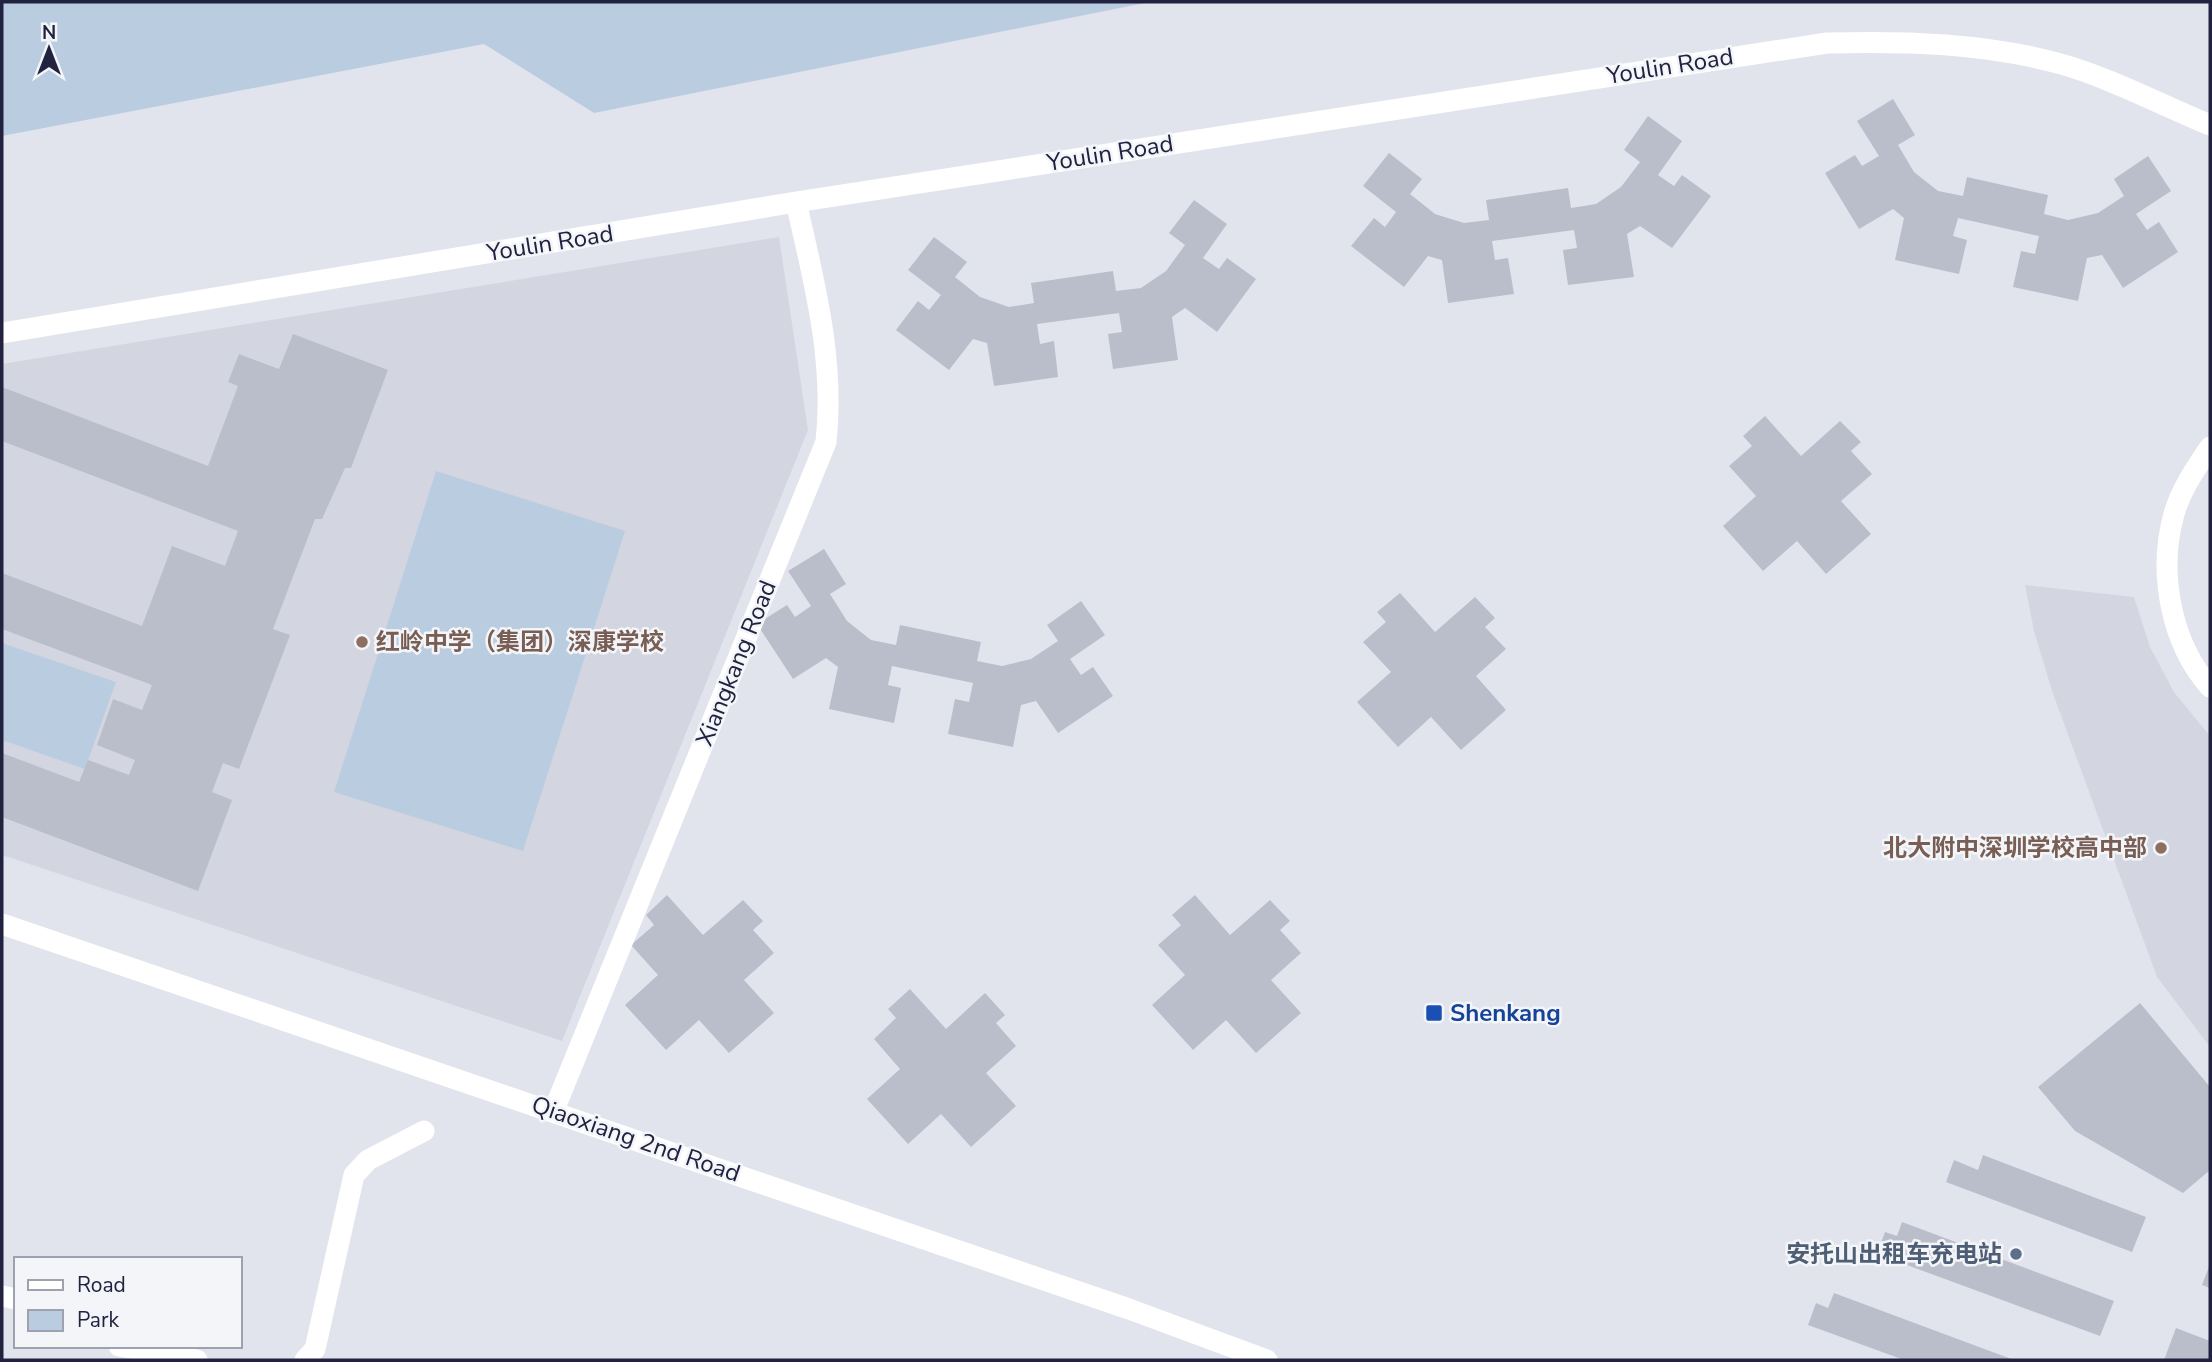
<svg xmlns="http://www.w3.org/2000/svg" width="2212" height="1362" font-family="'Nunito Sans','Noto Sans SC',sans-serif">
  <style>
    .built { fill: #d3d6e1 }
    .green { fill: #bacce0 }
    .building { fill: #babecb }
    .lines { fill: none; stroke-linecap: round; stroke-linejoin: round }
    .minor { stroke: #fff; stroke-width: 21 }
    .education-dot { fill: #8d6e63; stroke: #f3f5f9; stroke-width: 2.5 }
    .transit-dot { fill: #1a4fb4; stroke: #f3f5f9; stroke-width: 2.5 }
    .service-dot { fill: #5c6f8a; stroke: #f3f5f9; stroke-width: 2.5 }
    .labels { text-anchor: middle; stroke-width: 5; stroke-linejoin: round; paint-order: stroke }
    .street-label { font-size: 24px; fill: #21223f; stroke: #f3f5f9 }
    .education-label { font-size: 24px; font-weight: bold; fill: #785e54; stroke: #f3f5f9; text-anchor: start }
    .transit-label { font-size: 24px; font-weight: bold; fill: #164399; stroke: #f3f5f9; text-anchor: start }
    .service-label { font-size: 24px; font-weight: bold; fill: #4e5e75; stroke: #f3f5f9; text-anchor: end }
  </style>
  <rect width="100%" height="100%" fill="#e2e4ed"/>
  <!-- built -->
  <path class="built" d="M779 237 808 430 562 1041 2 855V364Z
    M2025 585 2134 597 2150 647 2174 692 2210 736V1047L2157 977 2052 691 2034 631Z"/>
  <!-- green -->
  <path class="green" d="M2 2H1150L594 113 484 44 2 136Z
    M436 471 625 531 523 851 334 792Z
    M2 643 116 682 85 769 2 740Z"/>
  <!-- building -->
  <path class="building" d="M1893 99 1915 135 1898 145 1914 172 1938 191 1963 196 1967 177 2048 195 2044 214 2068 220 2098 213 2124 196 2114 179 2148 156 2171 191 2136 214 2147 230 2159 222 2178 252 2123 288 2102 255 2087 258 2078 301 2013 287 2021 251 2035 254 2039 236 1999 227 1958 218 1953 236 1967 240 1959 274 1895 260 1904 218 1893 209 1859 229 1825 173 1855 155 1862 166 1879 156 1857 121Z
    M1648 116 1682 141 1658 175 1674 186 1682 175 1711 196 1672 248 1640 226 1627 234 1634 277 1568 285 1563 250 1577 248 1574 230 1492 241 1495 260 1508 258 1514 294 1448 303 1442 260 1428 256 1404 287 1351 246 1374 218 1385 227 1396 212 1363 186 1389 153 1422 179 1410 194 1435 214 1464 223 1489 220 1486 200 1568 188 1571 208 1596 204 1621 187 1640 162 1624 150Z
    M1194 200 1227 224 1203 258 1219 269 1227 258 1256 279 1217 332 1185 308 1172 317 1178 360 1113 369 1108 334 1122 332 1119 313 1037 324 1040 344 1054 341 1058 377 994 386 987 343 973 339 949 370 896 330 918 301 929 310 941 295 908 270 934 237 967 262 955 277 980 297 1009 307 1034 303 1031 283 1113 271 1116 291 1141 288 1166 271 1185 245 1169 233Z
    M293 334 388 370 351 468H345L322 519H315L273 629 290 635 239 769 223 763 212 792 232 800 198 891 2 817V753L79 782 88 760 129 775 135 760 97 745 113 699 142 710 152 685 2 629V573L142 626 172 546 225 566 238 531 2 441V387L208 466 238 386 228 382 239 354 279 369Z
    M1765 416 1801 456 1840 421 1861 442 1851 451 1872 474 1841 501 1871 534 1826 574 1797 541 1763 571 1723 526 1756 496 1729 466 1752 446 1743 436Z
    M824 549 846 584 830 594 847 621 871 640 896 645 900 625 981 642 977 661 1002 666 1031 659 1058 641 1047 625 1081 601 1105 635 1070 659 1081 675 1093 667 1113 696 1058 733 1036 701 1021 705 1013 747 948 734 955 699 969 702 973 683 892 666 888 685 901 688 894 723 829 709 838 667 826 658 793 679 757 624 787 605 795 617 811 606 788 571Z
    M1400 593 1435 632 1475 597 1495 618 1485 627 1506 649 1476 676 1506 710 1461 750 1431 717 1398 747 1357 702 1391 672 1363 642 1386 622 1377 612Z
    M667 895 703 935 743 900 763 921 753 930 774 953 744 980 774 1013 729 1053 699 1020 666 1050 625 1005 658 975 631 945 654 925 646 915Z
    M1195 895 1230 935 1270 900 1290 921 1280 930 1301 953 1271 980 1301 1013 1256 1053 1226 1020 1193 1050 1152 1005 1185 975 1158 945 1181 925 1172 915Z
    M910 989 946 1029 985 993 1005 1015 996 1023 1016 1046 986 1073 1016 1106 971 1147 941 1114 908 1144 867 1099 900 1069 874 1039 896 1018 888 1009Z
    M2140 1003 2210 1087V1170L2183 1193 2075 1131 2038 1087Z
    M1983 1155 2146 1217 2132 1252 1946 1182 1954 1160 1978 1170Z
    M1902 1222 2114 1301 2100 1336 1877 1254 1885 1232 1897 1236Z
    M2210 1264V1288L2202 1285Z
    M1834 1293 2014 1360H1904L1808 1325 1816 1303 1828 1308Z
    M2176 1328 2210 1341V1360H2164Z"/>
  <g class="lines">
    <!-- minor -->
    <path class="minor" d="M2 333 796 202 1827 43C1905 41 1985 43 2061 64 2108 77 2164 106 2210 125
      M2210 447C2196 468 2181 489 2174 514 2158 571 2170 642 2210 687
      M2 924 1129 1309 1267 1360
      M554 1110 826 442C835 360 814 281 796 202
      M2 1296 16 1299
      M119 1346 197 1360
      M305 1360 315 1349 354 1175 368 1160 424 1131"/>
  </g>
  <!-- markers -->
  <g class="education-dot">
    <circle cx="362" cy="642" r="7"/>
    <circle cx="2161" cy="848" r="7"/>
  </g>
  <rect class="transit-dot" x="1425" y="1004" width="18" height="18" rx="3.5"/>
  <circle class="service-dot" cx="2016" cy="1254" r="7"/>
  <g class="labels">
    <!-- street labels -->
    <g class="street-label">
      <text transform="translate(1670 66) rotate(-9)" y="8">Youlin Road</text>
      <text transform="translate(1110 153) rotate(-9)" y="8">Youlin Road</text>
      <text transform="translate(550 243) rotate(-9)" y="8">Youlin Road</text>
      <text transform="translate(736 663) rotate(-68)" y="8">Xiangkang Road</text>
      <text transform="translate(636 1139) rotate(19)" y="8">Qiaoxiang 2nd Road</text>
    </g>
    <!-- education labels -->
    <g class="education-label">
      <text x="376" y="650">红岭中学（集团）深康学校</text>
      <text x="2147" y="856" text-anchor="end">北大附中深圳学校高中部</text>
    </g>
    <!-- transit labels -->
    <g class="transit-label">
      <text x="1450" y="1021">Shenkang</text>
    </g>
    <!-- service labels -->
    <g class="service-label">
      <text x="2002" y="1262">安托山出租车充电站</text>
    </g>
  </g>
  <!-- border -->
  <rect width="2212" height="1362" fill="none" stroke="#21223f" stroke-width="7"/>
  <!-- legend -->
  <rect x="14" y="1257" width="228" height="91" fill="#f3f5f9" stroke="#9fa1af" stroke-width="2"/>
  <rect x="28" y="1280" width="35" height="10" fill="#ffffff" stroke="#9fa1af" stroke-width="2"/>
  <text x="77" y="1292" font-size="21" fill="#21223f">Road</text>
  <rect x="28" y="1310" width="35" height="21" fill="#bacce0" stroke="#9fa1af" stroke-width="2"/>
  <text x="77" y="1327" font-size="21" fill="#21223f">Park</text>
  <!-- north arrow -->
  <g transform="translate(49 49)" stroke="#f3f5f9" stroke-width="5" paint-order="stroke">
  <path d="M0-5L12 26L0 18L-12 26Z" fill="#21223f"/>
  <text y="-10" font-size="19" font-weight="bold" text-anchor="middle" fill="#21223f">N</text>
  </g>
</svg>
